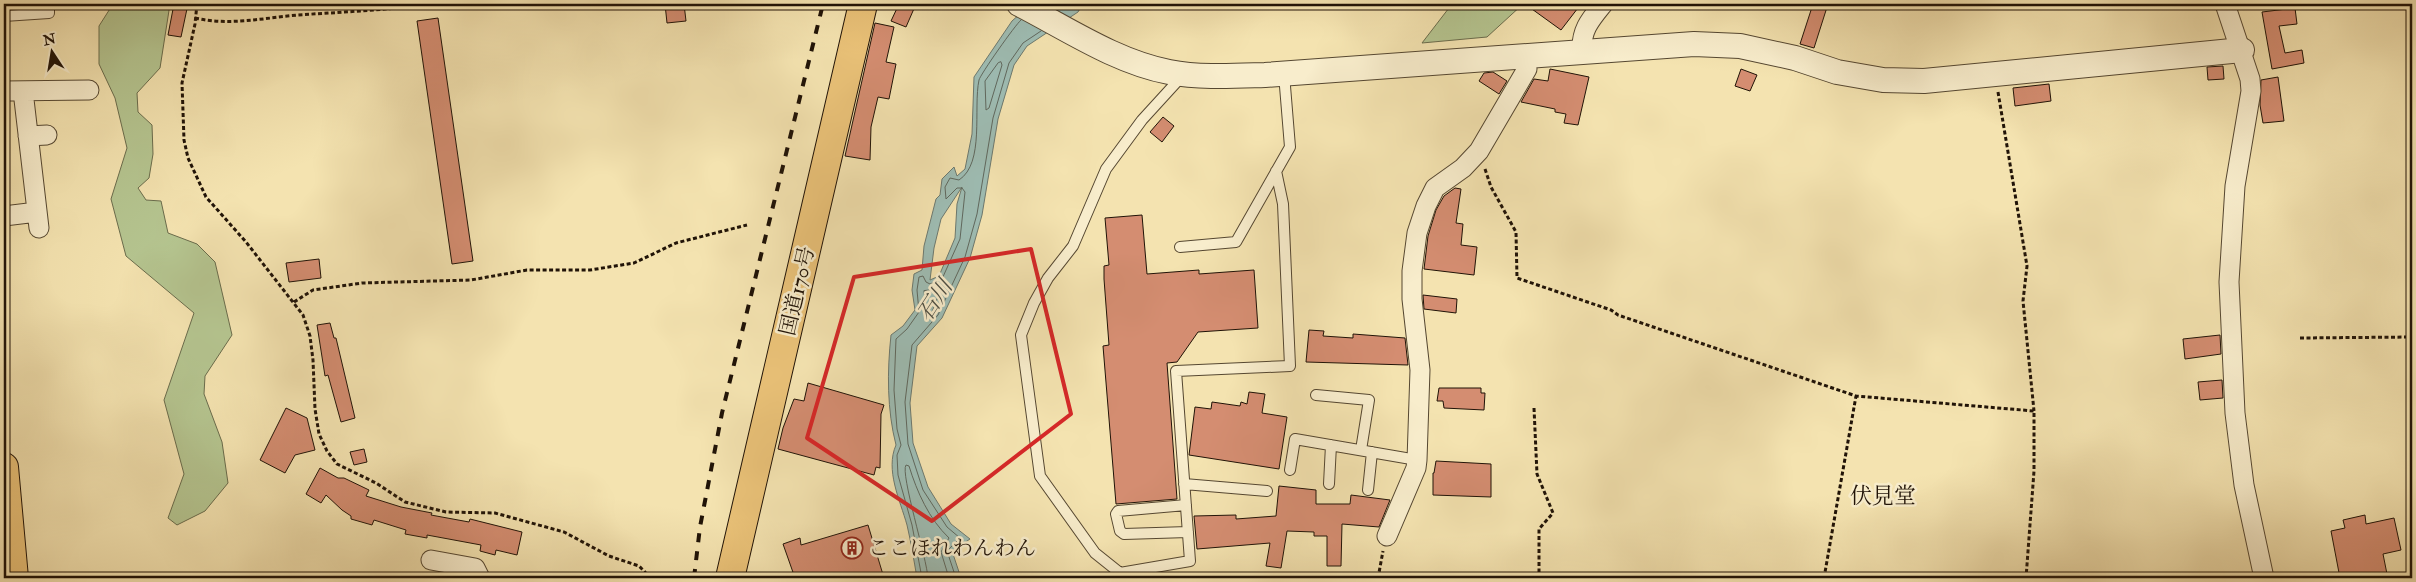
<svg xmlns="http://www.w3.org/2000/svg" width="2416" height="582" font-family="'IM FELL Double Pica','Noto Serif JP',serif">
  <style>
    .green { fill: #b5c590; stroke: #6a6c4c }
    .water { fill: #9ebdb4; stroke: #6c796f; fill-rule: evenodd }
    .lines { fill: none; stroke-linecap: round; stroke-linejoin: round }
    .shore { stroke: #5f685e; stroke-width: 1 }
    .building { fill: #d48d71; stroke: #201307 }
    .service-casing { stroke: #554731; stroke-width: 12 }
    .minor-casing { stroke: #554731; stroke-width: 21 }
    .tertiary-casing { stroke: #554731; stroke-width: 26 }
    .trunk-casing { stroke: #201307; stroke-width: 30 }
    .path { stroke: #201307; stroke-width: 3; stroke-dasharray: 4 2.5; stroke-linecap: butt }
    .service { stroke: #f8edcc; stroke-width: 10 }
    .minor { stroke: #f8edcc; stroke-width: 19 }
    .tertiary { stroke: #f8edcc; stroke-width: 24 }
    .trunk { stroke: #eac278; stroke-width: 28 }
    .rail { stroke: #201307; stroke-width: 4; stroke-dasharray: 9 9; stroke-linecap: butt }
    .marked { fill: none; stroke: #d62828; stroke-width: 4; stroke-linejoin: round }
    .labels { text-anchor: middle; stroke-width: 5; stroke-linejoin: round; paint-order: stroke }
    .street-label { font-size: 21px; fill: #201307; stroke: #f8edcc }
    .poi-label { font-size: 21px; fill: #201307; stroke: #f8edcc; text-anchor: start }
    .water-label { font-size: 22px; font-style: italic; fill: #4c4e44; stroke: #f8edcc }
    .neighbourhood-label { font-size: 22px; fill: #201307; stroke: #f8edcc }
  </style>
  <rect width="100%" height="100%" fill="#f4e3b0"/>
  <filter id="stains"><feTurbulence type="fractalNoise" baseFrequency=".004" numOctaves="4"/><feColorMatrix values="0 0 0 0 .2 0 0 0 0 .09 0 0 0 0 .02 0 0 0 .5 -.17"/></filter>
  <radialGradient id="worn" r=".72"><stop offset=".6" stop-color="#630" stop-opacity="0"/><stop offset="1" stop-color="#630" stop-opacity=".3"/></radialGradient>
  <!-- green -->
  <path class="green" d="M113 4H170L160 68 137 93 138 112 152 125 153 154 149 178 138 188 146 200 161 201 168 233 197 244 215 262 232 335 205 376 204 394 222 442 228 483 205 511 177 525 168 518 184 474 164 400 194 313 126 256 111 199 127 148 115 98 99 64V26Z
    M1452 4H1523L1487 37 1422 43Z"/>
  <!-- water -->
  <path class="water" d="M1031 4H1083L1078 12 1027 46 1014 65 998 119 982 215 970 258 942 318 917 346 910 403 913 443 928 487 951 524 970 539 952 551 961 578H917C914 561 911 542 907 525 900 500 885 470 896 445 887 410 887 372 891 335L903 326 915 310 912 290 914 274 922 270 924 246 936 199 940 195 942 179 954 167 957 176 965 169 972 134 974 77 1012 21ZM962 187 957 204 955 238 939 276 930 280 934 248 941 219Z"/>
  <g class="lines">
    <!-- shore -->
    <path class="shore" d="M1001 62 1002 65 989 108 986 110 985 81 998 63Z
      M941 289 932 312 927 315 924 291Z
      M922 578 912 525 898 475 897 455 901 445 897 429 894 390 896 339 907 329 919 312 917 290 919 277 923 276 926 282 930 284 942 279 960 239 965 192 962 188H957L946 199 945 187 950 178 959 180C985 163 973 108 979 80 980 75 1015 25 1021 20
      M928 578C927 559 900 473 906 465L909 466C917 492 929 519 949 538L941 552 949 578
      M956 578 947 551 960 538 947 527 923 490 908 444 905 402 912 345 938 315 965 257 977 214 993 118 1009 63 1023 43 1041 31"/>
  </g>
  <!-- building -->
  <path class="building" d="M174 4H188L181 37 168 35Z
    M665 4H684L686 21 667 23Z
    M899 4H916L906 27 891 21Z
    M1525 4H1581L1561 30Z
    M1813 4H1828L1814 48 1800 44Z
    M2295 8 2297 24 2279 26 2285 53 2302 50 2304 63 2272 69 2262 12Z
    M438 18 473 261 452 264 417 21Z
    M875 23 894 27 886 62 896 64 889 99 878 97 871 127 870 160 845 156Z
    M2223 66 2224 79 2208 80 2207 67Z
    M1550 69 1589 77 1578 125 1564 123 1566 114 1555 112V109L1521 102 1534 79 1548 81Z
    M1741 69 1757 75 1750 91 1735 86Z
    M1493 72 1507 81 1499 94 1479 81 1484 73Z
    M2278 77 2284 121 2263 123 2260 105 2261 80Z
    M2049 84 2051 101 2015 106 2013 88Z
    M1163 117 1174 126 1162 142 1150 132Z
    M1455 188 1461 189 1456 223 1463 224 1461 245 1477 247 1474 275 1424 269 1428 236 1436 210 1444 196Z
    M1142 215 1147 274 1199 270V274L1254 270 1258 328 1198 332 1177 362 1167 363 1177 499 1116 504 1103 346 1109 345 1104 279V266L1109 265 1105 218Z
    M319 259 321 278 289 282 286 263Z
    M1423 295 1457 299 1456 313 1424 309Z
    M330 323 334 338H336L355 418 341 422 328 375 325 376 317 325Z
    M1309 330 1324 331 1323 336 1353 338V334L1405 338 1408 365 1306 362Z
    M2220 335 2221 354 2185 359 2183 339Z
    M2222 380 2223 398 2200 400 2198 382Z
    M808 383 884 405 881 414 880 468 876 467 874 475 778 449 783 428 794 399 804 401Z
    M1439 388H1481V393H1485L1484 410 1444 408 1443 401H1437Z
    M1249 392 1265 394 1262 413 1287 417 1279 469 1189 455 1195 407 1211 409 1212 402 1240 406 1241 402 1247 404Z
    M286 408 307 418 315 450 295 455 285 473 260 460Z
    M364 449 367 462 354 465 350 452Z
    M1436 461 1491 464V497L1433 495V473H1434Z
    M320 468 338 478H344L369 490 366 496 401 507 432 513 431 515 469 522 470 519 522 532 517 555 496 550 495 555 480 551 481 545 427 535V538L405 534 406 530 374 520 372 525 351 519V516L342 510 326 495 321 503 306 494Z
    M1279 486 1316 490V504H1350L1351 495 1390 500 1379 527 1342 524 1341 566H1327V536H1314V532L1287 531 1281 568 1266 566 1270 543 1197 549 1194 516 1236 515V519L1276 516Z
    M2365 515 2366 524 2394 518 2401 550 2383 554 2387 574 2367 578H2340L2331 531 2345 528 2343 520Z
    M868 525 884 578H795L783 544 800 538 801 545Z"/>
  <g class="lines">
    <!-- service casing -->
    <g class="service-casing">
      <path id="service" d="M4 16 49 13V4
        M1184 74 1142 120 1106 169 1073 246 1048 278 1034 303 1021 335 1040 476 1095 553 1120 573 1190 561 1176 371 1290 366 1283 204 1276 171
        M1180 247 1236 242 1290 147 1284 74
        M1316 395 1369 400 1361 450
        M1290 470 1295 439 1417 460
        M1184 484 1267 491
        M1329 484 1331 445
        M1368 490 1372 452
        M1186 505 1118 511 1116 514 1120 531 1124 534 1188 532"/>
    </g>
    <!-- minor casing -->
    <g class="minor-casing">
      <path id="minor" d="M2225 4 2250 79 2251 91 2235 186 2229 282 2235 413 2244 485 2264 578
        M1582 51C1581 30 1590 20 1603 4
        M4 91 89 90
        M23 91 39 228
        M28 136 47 135
        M4 216 37 212
        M1387 536 1416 468 1417 460 1420 370 1412 299V271L1417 233 1426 206 1435 188 1463 168 1479 151 1527 69 1525 55
        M431 560 475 568 480 578"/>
    </g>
    <!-- tertiary casing -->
    <g class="tertiary-casing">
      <path id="tertiary" d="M1019 4C1066 28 1116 62 1169 72 1200 78 1233 76 1265 75L1694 44 1740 46 1795 58 1837 72 1883 80 1924 81 2242 50"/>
    </g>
    <!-- trunk casing -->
    <g class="trunk-casing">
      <path id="trunk" d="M4 467 14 578
        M730 578 863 4"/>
    </g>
    <!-- path -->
    <path class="path" d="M197 4 195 24 182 83 184 140 188 158 206 197 246 242 303 315 310 336 313 360 315 409 319 434 327 451 337 464 376 483 405 502 446 512 495 513 564 532 609 556 639 566 645 572 648 578
      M195 18C230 26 263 18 298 15 343 12 387 10 431 4
      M1998 92 2027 266 2023 301 2034 411
      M1485 169 1491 187 1516 232 1517 278 1611 310 1618 315 1856 396 2034 411V471L2026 578
      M294 302 313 290 362 283 471 280 527 270H590L634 263 676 243 747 225
      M2300 338 2412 337
      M1534 408 1537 474 1553 513 1539 529V578
      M1378 578 1383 551
      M1824 578 1856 396"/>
    <!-- service -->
    <use href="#service" class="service"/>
    <!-- minor -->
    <use href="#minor" class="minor"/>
    <!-- tertiary -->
    <use href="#tertiary" class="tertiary"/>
    <!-- trunk -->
    <use href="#trunk" class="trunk"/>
    <!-- rail -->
    <path class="rail" d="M694 578 700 527 722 413 823 4"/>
  </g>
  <!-- marked area -->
  <path class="marked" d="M1031 249 1071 414 932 521 807 438 854 277Z"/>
  <!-- icons -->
  <defs>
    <g id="building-ring" transform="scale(1.125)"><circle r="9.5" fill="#f8edcc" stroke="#8f2418" stroke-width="1.5"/><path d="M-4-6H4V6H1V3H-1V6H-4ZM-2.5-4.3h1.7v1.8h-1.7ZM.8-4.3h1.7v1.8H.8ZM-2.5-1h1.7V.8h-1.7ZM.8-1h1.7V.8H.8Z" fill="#8f2418"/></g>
  </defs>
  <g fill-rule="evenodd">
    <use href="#building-ring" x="852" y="548"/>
  </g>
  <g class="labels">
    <!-- street labels -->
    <g class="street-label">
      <text transform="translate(797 291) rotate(-77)" y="7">国道170号</text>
    </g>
    <!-- poi labels -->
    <g class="poi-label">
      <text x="868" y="555">ここほれわんわん</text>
    </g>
    <!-- water labels -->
    <g class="water-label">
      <text transform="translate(934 300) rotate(-57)" y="8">石川</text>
    </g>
    <!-- neighbourhood labels -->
    <g class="neighbourhood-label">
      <text x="1883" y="503">伏見堂</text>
    </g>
  </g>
  <!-- margin -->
  <rect width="2416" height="582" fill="none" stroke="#f4e3b0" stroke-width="20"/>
  <rect x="5" y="5" width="2406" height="572" fill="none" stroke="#201307" stroke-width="2.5"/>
  <rect x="10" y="10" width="2396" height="562" fill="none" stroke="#201307"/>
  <!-- north arrow -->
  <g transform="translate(52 52) rotate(348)" stroke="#f8edcc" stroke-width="4" paint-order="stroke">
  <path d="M0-4L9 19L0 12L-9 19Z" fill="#201307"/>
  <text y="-8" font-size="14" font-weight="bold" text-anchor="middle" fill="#201307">N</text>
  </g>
  <rect width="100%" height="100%" filter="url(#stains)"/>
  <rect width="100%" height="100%" fill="url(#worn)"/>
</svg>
